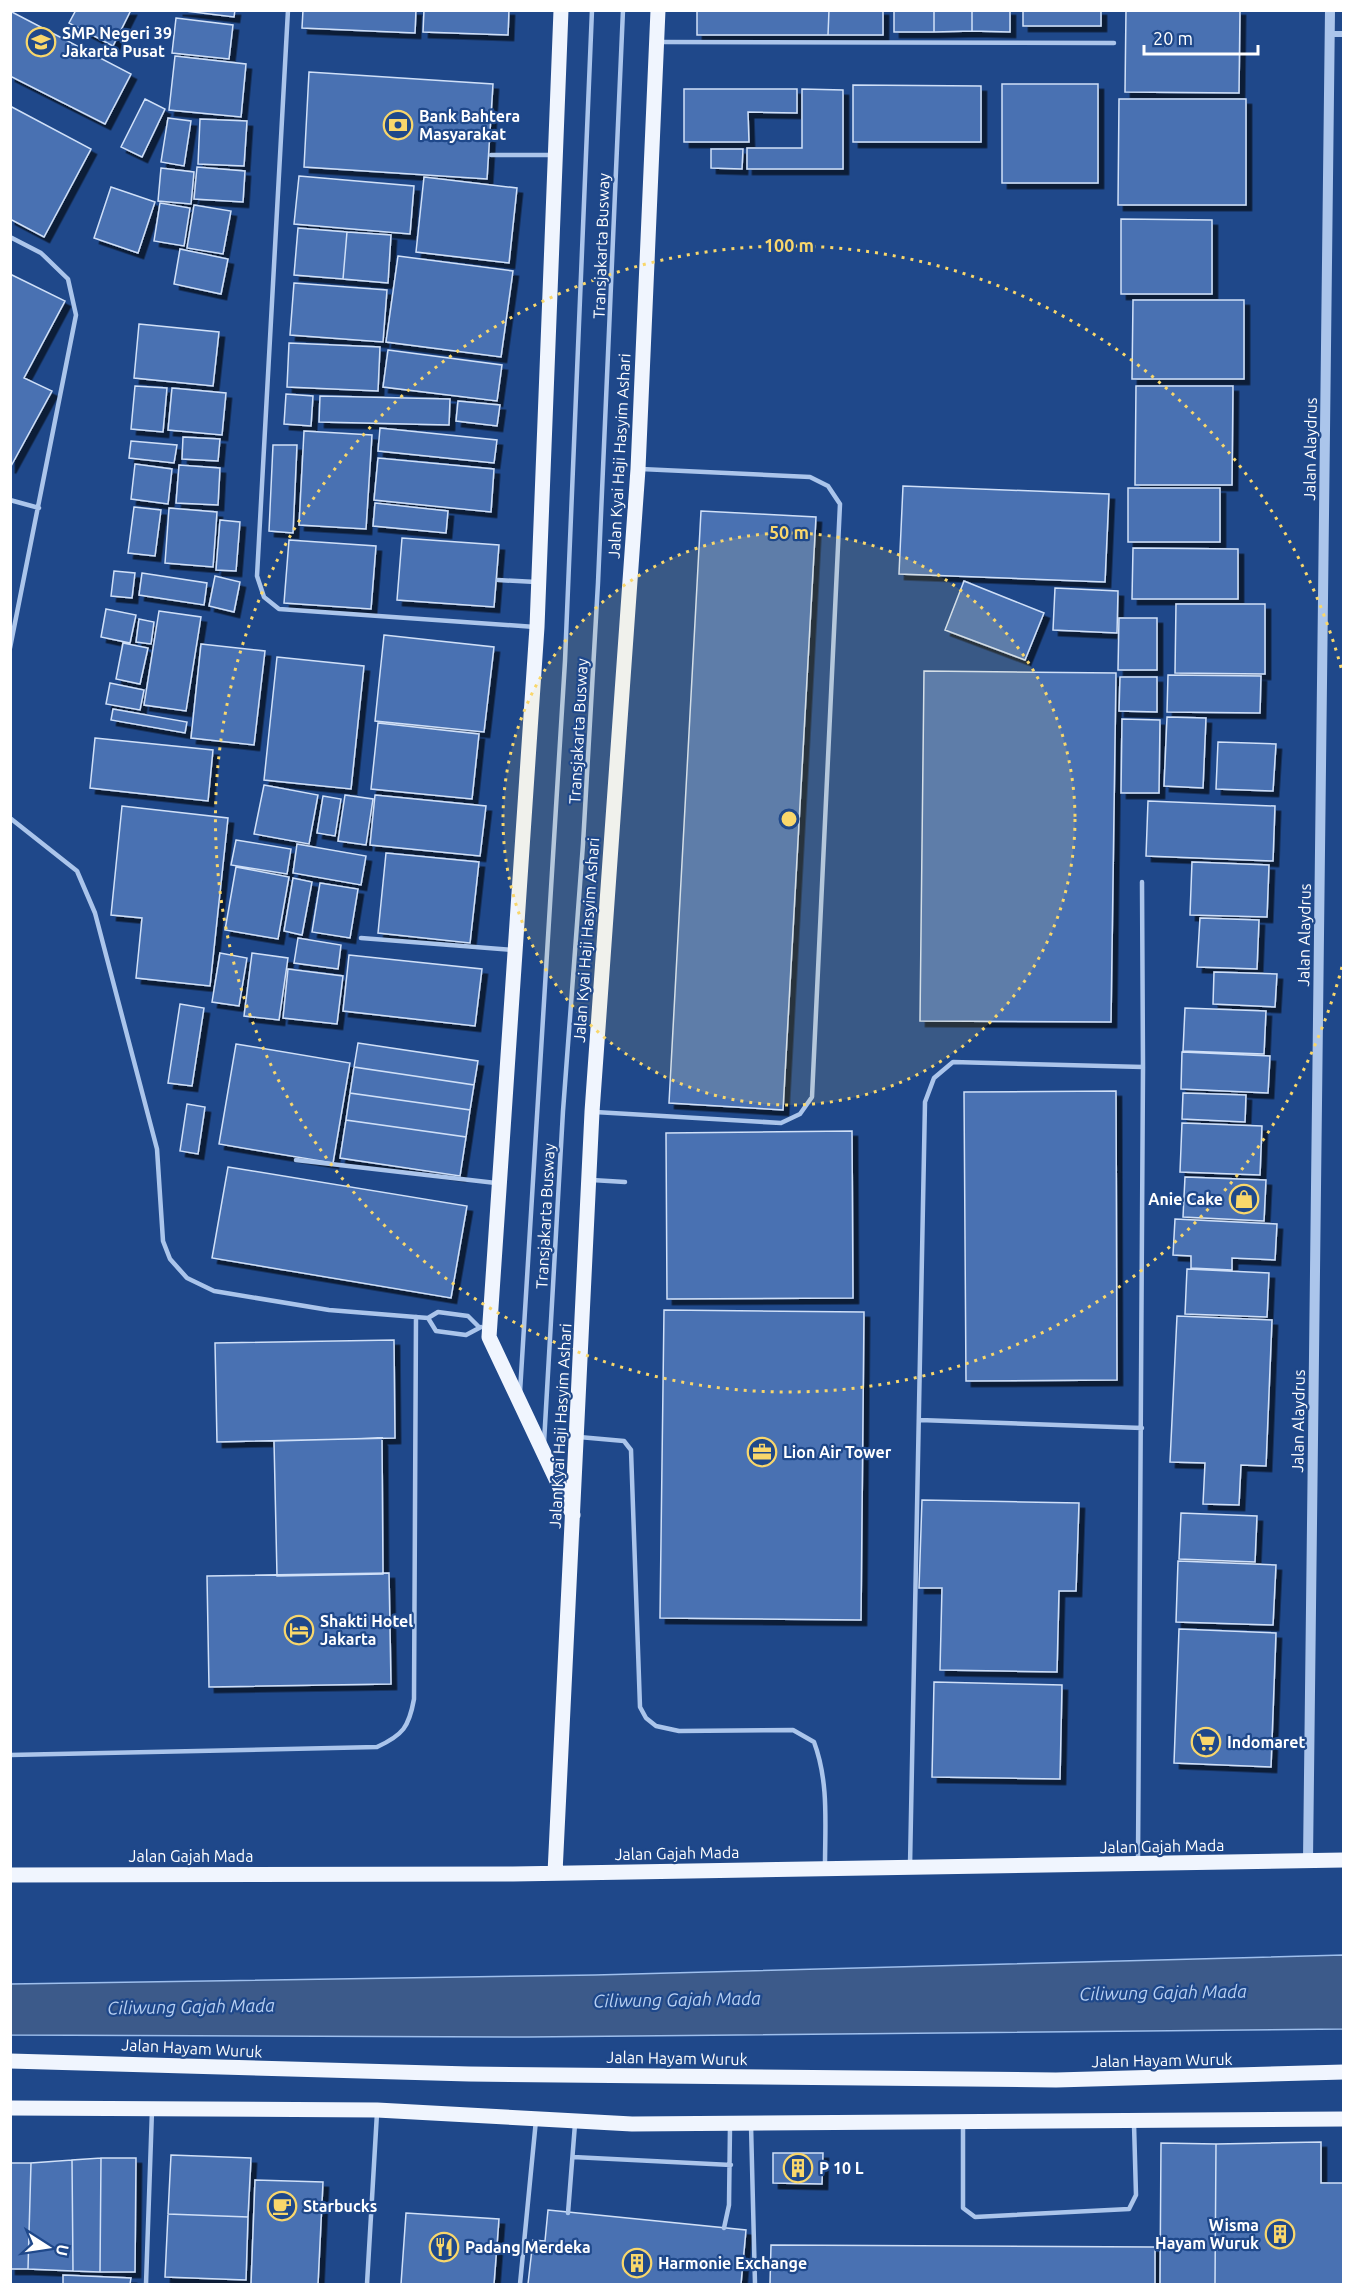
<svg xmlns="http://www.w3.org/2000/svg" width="1354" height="2295" font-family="Ubuntu,sans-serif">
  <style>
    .water { fill: #3c5a8a; stroke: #9ebfed; stroke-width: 1.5 }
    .building { fill: #4871b2; stroke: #d0e0f8; stroke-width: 1.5; filter: url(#shadow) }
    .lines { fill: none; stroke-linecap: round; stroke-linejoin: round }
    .service { stroke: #abc5eb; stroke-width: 4.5 }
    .minor { stroke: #abc5eb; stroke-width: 6 }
    .tertiary { stroke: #abc5eb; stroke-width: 10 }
    .primary { stroke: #f0f5fe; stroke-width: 15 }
    .ring { fill: none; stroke: #f9d76b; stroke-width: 3; stroke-dasharray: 3 6 }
    .labels { text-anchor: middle; stroke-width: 4.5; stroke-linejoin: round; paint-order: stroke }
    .poi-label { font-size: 16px; font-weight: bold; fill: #fff; stroke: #1f488a; text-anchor: start }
    .street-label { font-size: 16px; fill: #fff; stroke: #1f488a }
    .water-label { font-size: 18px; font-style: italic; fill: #b7cff2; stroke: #1f488a }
    .centre { fill: #f9d76b; stroke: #1f488a; stroke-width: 3 }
    .ring-label { font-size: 18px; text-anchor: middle; font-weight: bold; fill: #f9d76b; stroke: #1f488a; stroke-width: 4.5; stroke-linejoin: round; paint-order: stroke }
  </style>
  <defs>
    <filter id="shadow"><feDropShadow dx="5.5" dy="5.5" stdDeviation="0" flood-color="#0009"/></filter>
  </defs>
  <rect width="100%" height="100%" fill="#1f488a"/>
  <!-- water -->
  <path class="water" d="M1343 1955V2029L528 2037 11 2035V1984L595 1975Z"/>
  <!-- building -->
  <path class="building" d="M76 10H131L113 46 69 23Z
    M177 10H235L234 17Z
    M303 10H416L415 33 302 28Z
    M424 10H509L508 35 423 32Z
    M697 10H829L828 35H697Z
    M829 10H883V35H828Z
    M894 10H934V32H894Z
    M934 10H972V31L934 32Z
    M972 10H1010V32L972 31Z
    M1023 10H1101V26H1023Z
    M1126 10H1240L1239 93 1125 92Z
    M10 11 131 74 105 124 10 76Z
    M176 18 233 25 229 59 172 53Z
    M175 56 246 64 241 117 169 110Z
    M309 72 493 84 487 179 304 167Z
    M1002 84H1098V183H1002Z
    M853 85 981 86V142H853Z
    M684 89H797V113L748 112 749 142H684Z
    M802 89 843 90V169H747V148H802Z
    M145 99 165 109 142 157 121 147Z
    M1119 99H1246V205H1118Z
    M10 106 91 149 44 237 10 219Z
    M168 118 191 121 184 166 161 162Z
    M200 119 247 121 244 166 198 164Z
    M711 149H743L742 169 711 168Z
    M197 167 245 171 243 202 194 199Z
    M161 168 194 172 191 204 158 201Z
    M299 176 414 186 410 234 294 224Z
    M424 177 517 188 509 263 416 252Z
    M111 187 155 202 138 253 94 238Z
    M160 203 190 208 184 246 154 241Z
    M194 205 231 211 223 254 187 248Z
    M1121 219 1212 220V294H1121Z
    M298 228 347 232 343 279 294 275Z
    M347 232 391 235 388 283 343 279Z
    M180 249 228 259 221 294 174 284Z
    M398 256 513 271 501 357 386 342Z
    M10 274 65 301 24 378 52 391 10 468Z
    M294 283 387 290 383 342 290 335Z
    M1133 300H1244V379H1132Z
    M139 324 219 332 213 386 134 378Z
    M289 343 380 347 378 391 287 387Z
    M388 350 502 365 497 401 383 387Z
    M135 386 167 388 163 432 131 429Z
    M1136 386H1233L1232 485H1135Z
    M172 388 226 393 222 435 168 430Z
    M286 394 313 396 311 426 284 424Z
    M320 396 450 399 449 425 319 422Z
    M458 401 500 405 497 426 456 421Z
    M380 428 497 440 494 463 378 451Z
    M304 431 372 435 366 529 299 525Z
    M183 437 220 439 218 461 182 459Z
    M131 441 177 445 174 463 129 458Z
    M273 445H297L293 533 269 531Z
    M378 458 494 469 491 512 374 500Z
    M135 464 172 469 168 504 131 499Z
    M179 465 220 468 218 505 176 503Z
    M903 486 1109 494 1105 582 899 574Z
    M1128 488H1220V542H1128Z
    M375 503 448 511 446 533 373 526Z
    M134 507 161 510 155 556 128 553Z
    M169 508 217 512 213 567 165 563Z
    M701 511 816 517 783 1110 669 1103Z
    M220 520 240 522 236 571 216 570Z
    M402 538 499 545 494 607 397 600Z
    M289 540 376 546 371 609 284 603Z
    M1133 548 1238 549V599H1132Z
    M114 571 135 573 132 598 111 596Z
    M142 573 207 583 204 605 139 595Z
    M215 576 240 582 234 612 209 606Z
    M964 581 1044 613 1025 660 945 630Z
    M1055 588 1118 591 1117 633 1053 630Z
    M1176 604H1265V674L1175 673Z
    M106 609 136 615 130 643 101 637Z
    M159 611 201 617 186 711 144 705Z
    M1119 618H1157V670H1118Z
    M139 619 154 622 151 644 136 642Z
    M384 635 494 647 484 732 375 721Z
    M123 643 148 648 140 684 116 679Z
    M201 644 265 651 254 745 191 738Z
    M277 657 364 666 351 789 264 780Z
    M924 671 1116 673 1111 1022 920 1021Z
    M1168 675 1261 676 1260 713 1167 712Z
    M1120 677H1157V712L1119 711Z
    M110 683 144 690 140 710 106 704Z
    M113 709 187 722 185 733 111 720Z
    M1167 717 1206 718 1203 788 1164 786Z
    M1122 719 1160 720 1159 793H1121Z
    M378 723 479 734 472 799 371 789Z
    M95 738 213 750 208 801 90 788Z
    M1218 742 1276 744 1273 791 1216 789Z
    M264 785 318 795 309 844 254 834Z
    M345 795 373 799 366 845 338 841Z
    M375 795 486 806 480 856 370 845Z
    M323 796 341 799 335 836 317 833Z
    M1148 801 1275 806 1273 861 1146 856Z
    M122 806 228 818 210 986 136 978 142 918 111 915Z
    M236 840 291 849 287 874 231 865Z
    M297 844 366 856 361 885 293 873Z
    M386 853 479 862 470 943 378 933Z
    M1192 862 1269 865 1267 917 1190 915Z
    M236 867 289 877 278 939 225 930Z
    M293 878 312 882 302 935 284 931Z
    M320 883 358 889 350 938 312 932Z
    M1200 918 1259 920 1257 969 1197 967Z
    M298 938 341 945 338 969 294 963Z
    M220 953 247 958 239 1006 212 1002Z
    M252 953 288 958 279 1020 244 1016Z
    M349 955 482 969 475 1026 343 1011Z
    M288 969 343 976 337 1024 283 1018Z
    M1214 972 1277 974 1275 1007 1213 1004Z
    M180 1004 204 1008 192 1086 168 1083Z
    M1185 1008 1266 1011 1264 1054 1183 1051Z
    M358 1043 478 1061 474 1085 354 1067Z
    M236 1044 350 1063 333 1163 219 1144Z
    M1182 1052 1270 1056 1268 1093 1181 1089Z
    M354 1067 474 1085 470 1110 350 1093Z
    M1116 1091 1117 1380 966 1381 964 1092Z
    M350 1093 470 1110 466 1137 346 1120Z
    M1183 1093 1246 1095 1245 1122 1182 1119Z
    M187 1104 205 1107 198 1154 180 1151Z
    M346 1120 466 1137 460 1176 340 1158Z
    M1182 1123 1262 1126 1260 1175 1180 1172Z
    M852 1131 853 1298 667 1299 666 1133Z
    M228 1167 467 1206 451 1298 212 1258Z
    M1185 1177 1266 1180 1264 1221 1183 1217Z
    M1175 1219 1277 1224 1275 1260 1232 1258V1270L1191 1268V1256L1173 1255Z
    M1187 1269 1269 1273 1267 1317 1185 1314Z
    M664 1310 864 1312 861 1620 660 1618Z
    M1177 1316 1272 1320 1266 1466 1241 1465 1239 1505 1203 1504 1205 1463 1170 1462Z
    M394 1340 395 1438 217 1442 215 1343Z
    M382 1438 383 1574 277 1576 274 1441Z
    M922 1500 1079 1503 1076 1591H1059L1057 1672 940 1670 942 1588H919Z
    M1181 1513 1257 1516 1255 1562 1179 1559Z
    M1178 1561 1276 1565 1273 1625 1176 1622Z
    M389 1573 391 1684 209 1687 207 1576Z
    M1179 1629 1276 1633 1271 1767 1174 1763Z
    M934 1682 1062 1685 1060 1779 932 1777Z
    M1321 2142V2183H1344V2284H1215L1216 2144Z
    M1161 2143 1216 2144 1215 2284H1160Z
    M773 2153H823L822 2184 773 2183Z
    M171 2155 251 2158 248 2217 168 2214Z
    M101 2158H136L135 2272H100Z
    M101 2158 100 2272 73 2271 72 2160Z
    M72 2160 73 2271 28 2269 31 2163Z
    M10 2163H31L28 2269H10Z
    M255 2180 323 2182 318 2284H251Z
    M548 2210 746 2230 741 2284H528L533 2240 545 2241Z
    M406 2213 499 2219 494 2284H401Z
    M168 2214 248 2217 246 2280 165 2277Z
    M771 2245 1155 2247V2284H770Z
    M63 2275 131 2278 130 2284H63Z"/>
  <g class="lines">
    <!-- service -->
    <path class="service" d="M288 10 257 576 264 597 279 609 535 627
      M660 42 1114 43
      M491 155H552
      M10 237 41 253 68 279 76 315 10 648
      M10 500 39 508
      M498 580 536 582
      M10 818 77 871 95 913 157 1149 163 1241 170 1259 187 1278 214 1291 329 1310 428 1318 438 1312 468 1316 479 1327
      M361 938 512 950
      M595 1112 781 1123 800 1114 812 1097 840 504 828 486 810 477 641 469
      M296 1160 496 1183
      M592 1180 625 1182
      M428 1318 436 1331 466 1335 481 1327
      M520 1392 565 661 592 10
      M920 1420 1142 1428
      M579 1437 624 1441 631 1450 640 1707 646 1718 656 1726 679 1731 793 1730 814 1742C829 1782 825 1824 825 1866
      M544 1443 563 1111 583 844 598 583 623 10
      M10 1755 377 1747C403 1735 409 1727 414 1699L416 1317
      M1138 1861 1143 1067 1142 882
      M910 1866 925 1102 934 1078 953 1062 1143 1067
      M963 2124V2208L975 2217 1129 2209 1136 2195 1134 2124
      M751 2125 755 2284
      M573 2157 731 2165
      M568 2213 575 2124
      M724 2228 729 2205 730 2126
      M146 2284 152 2110
      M367 2284 377 2113
      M520 2284 536 2120"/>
    <!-- minor -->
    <path class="minor" d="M1330 34H1344"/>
    <!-- tertiary -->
    <path class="tertiary" d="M1308 1860 1330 10"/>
    <!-- primary -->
    <path class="primary" d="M561 10 537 627 489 1337 573 1515
      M555 1873 592 1112 638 469 658 10
      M10 1875 513 1874 1344 1860
      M10 2061 469 2074 1056 2080 1344 2072
      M10 2108 377 2110 632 2124 1344 2119"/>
  </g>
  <!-- distance rings -->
  <circle cx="789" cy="819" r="286" fill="#f9d76b" fill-opacity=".12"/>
  <g class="ring">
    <circle cx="789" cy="819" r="286"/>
    <path d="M1342 967A573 573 0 1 1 1342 671"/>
  </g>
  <!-- icons -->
  <defs>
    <g id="school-ring" transform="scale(1.5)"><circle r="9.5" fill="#1f488a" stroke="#f9d76b" stroke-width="1.5"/><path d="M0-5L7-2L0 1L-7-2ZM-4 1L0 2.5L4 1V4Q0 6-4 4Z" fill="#f9d76b"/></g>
    <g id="bank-ring" transform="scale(1.5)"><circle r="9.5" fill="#1f488a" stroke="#f9d76b" stroke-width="1.5"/><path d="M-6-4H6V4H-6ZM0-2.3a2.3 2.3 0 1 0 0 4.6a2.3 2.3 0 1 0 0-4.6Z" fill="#f9d76b"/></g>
    <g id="shop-ring" transform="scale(1.5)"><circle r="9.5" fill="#1f488a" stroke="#f9d76b" stroke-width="1.5"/><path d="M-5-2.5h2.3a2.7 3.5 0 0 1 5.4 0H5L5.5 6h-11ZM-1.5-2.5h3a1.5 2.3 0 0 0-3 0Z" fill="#f9d76b"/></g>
    <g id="office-ring" transform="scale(1.5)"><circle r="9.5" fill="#1f488a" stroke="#f9d76b" stroke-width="1.5"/><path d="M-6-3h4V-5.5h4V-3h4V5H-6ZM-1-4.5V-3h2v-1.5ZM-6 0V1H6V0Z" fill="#f9d76b"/></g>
    <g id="hotel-ring" transform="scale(1.5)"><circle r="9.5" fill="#1f488a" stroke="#f9d76b" stroke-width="1.5"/><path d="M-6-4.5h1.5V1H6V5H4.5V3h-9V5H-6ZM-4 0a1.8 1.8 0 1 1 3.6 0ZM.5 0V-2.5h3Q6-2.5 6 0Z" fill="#f9d76b"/></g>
    <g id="supermarket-ring" transform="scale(1.5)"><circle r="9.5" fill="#1f488a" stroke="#f9d76b" stroke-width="1.5"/><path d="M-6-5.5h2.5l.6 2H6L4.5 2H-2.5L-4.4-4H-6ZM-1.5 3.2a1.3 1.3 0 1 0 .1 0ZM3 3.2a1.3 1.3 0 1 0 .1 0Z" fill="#f9d76b"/></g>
    <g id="building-ring" transform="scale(1.5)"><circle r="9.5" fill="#1f488a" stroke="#f9d76b" stroke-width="1.5"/><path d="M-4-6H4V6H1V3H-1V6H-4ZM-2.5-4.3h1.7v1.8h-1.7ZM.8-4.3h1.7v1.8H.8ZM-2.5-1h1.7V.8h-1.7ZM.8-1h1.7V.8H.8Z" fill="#f9d76b"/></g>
    <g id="cafe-ring" transform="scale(1.5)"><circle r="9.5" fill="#1f488a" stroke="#f9d76b" stroke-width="1.5"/><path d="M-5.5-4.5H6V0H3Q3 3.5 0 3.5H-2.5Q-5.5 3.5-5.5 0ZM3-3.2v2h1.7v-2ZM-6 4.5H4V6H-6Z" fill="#f9d76b"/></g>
    <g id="restaurant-ring" transform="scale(1.5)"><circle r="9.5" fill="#1f488a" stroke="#f9d76b" stroke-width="1.5"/><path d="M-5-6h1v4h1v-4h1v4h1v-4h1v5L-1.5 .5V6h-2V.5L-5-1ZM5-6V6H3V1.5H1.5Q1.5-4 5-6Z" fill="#f9d76b"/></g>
  </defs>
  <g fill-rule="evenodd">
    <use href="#school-ring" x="41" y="42"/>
    <use href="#bank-ring" x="398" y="125"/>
    <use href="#shop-ring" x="1244" y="1199"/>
    <use href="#office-ring" x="762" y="1452"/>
    <use href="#hotel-ring" x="299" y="1630"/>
    <use href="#supermarket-ring" x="1206" y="1742"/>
    <use href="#building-ring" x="798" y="2168"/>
    <use href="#cafe-ring" x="282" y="2206"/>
    <use href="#building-ring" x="1280" y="2234"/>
    <use href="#restaurant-ring" x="444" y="2247"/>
    <use href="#building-ring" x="637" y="2263"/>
  </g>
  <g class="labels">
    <!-- poi labels -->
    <g class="poi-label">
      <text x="62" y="39">SMP Negeri 39<tspan x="62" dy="18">Jakarta Pusat</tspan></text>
      <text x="419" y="122">Bank Bahtera<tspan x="419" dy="18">Masyarakat</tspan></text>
      <text x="1223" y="1205" text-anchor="end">Anie Cake</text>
      <text x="783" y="1458">Lion Air Tower</text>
      <text x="320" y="1627">Shakti Hotel<tspan x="320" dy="18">Jakarta</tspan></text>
      <text x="1227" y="1748">Indomaret</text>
      <text x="819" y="2174">P 10 L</text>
      <text x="303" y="2212">Starbucks</text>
      <text x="1259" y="2231" text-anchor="end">Wisma<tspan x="1259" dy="18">Hayam Wuruk</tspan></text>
      <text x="465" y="2253">Padang Merdeka</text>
      <text x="658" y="2269">Harmonie Exchange</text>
    </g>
    <!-- street labels -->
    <g class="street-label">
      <text transform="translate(601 246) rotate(-88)" y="6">Transjakarta Busway</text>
      <text transform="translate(1310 449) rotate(-89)" y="6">Jalan Alaydrus</text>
      <text transform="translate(619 456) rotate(-87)" y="6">Jalan Kyai Haji Hasyim Ashari</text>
      <text transform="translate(578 731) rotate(-87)" y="6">Transjakarta Busway</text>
      <text transform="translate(1304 935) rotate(-89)" y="6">Jalan Alaydrus</text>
      <text transform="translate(586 940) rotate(-86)" y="6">Jalan Kyai Haji Hasyim Ashari</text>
      <text transform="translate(545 1216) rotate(-87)" y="6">Transjakarta Busway</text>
      <text transform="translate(1298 1421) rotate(-89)" y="6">Jalan Alaydrus</text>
      <text transform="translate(560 1426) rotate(-87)" y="6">Jalan Kyai Haji Hasyim Ashari</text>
      <text transform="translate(1162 1846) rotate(-1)" y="6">Jalan Gajah Mada</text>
      <text transform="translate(677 1853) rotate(-1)" y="6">Jalan Gajah Mada</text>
      <text x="191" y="1862">Jalan Gajah Mada</text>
      <text transform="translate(192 2048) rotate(3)" y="6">Jalan Hayam Wuruk</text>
      <text transform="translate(677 2058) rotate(1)" y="6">Jalan Hayam Wuruk</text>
      <text transform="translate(1162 2060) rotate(-1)" y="6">Jalan Hayam Wuruk</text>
    </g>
    <!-- water labels -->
    <g class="water-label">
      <text transform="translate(1163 1993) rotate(-1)" y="6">Ciliwung Gajah Mada</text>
      <text transform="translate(677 2000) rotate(-1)" y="6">Ciliwung Gajah Mada</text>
      <text transform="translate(191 2007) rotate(-1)" y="6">Ciliwung Gajah Mada</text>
    </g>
  </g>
  <circle cx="789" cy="819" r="9" class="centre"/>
  <g class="ring-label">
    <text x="789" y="252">100 m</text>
    <text x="789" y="539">50 m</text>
  </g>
  <!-- border -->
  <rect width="1354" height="2295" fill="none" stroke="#ffffff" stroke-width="24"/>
  <!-- north arrow -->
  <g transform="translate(48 2247) rotate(102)" stroke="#1f488a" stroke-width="4.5" paint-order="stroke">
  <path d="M0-4.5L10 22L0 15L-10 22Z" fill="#ffffff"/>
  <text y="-9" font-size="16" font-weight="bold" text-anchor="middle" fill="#ffffff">U</text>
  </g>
  <!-- scale -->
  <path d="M1144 45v9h114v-9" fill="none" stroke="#ffffff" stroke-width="3"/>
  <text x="1153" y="45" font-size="18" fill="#ffffff" stroke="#1f488a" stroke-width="4.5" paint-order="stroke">20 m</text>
</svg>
